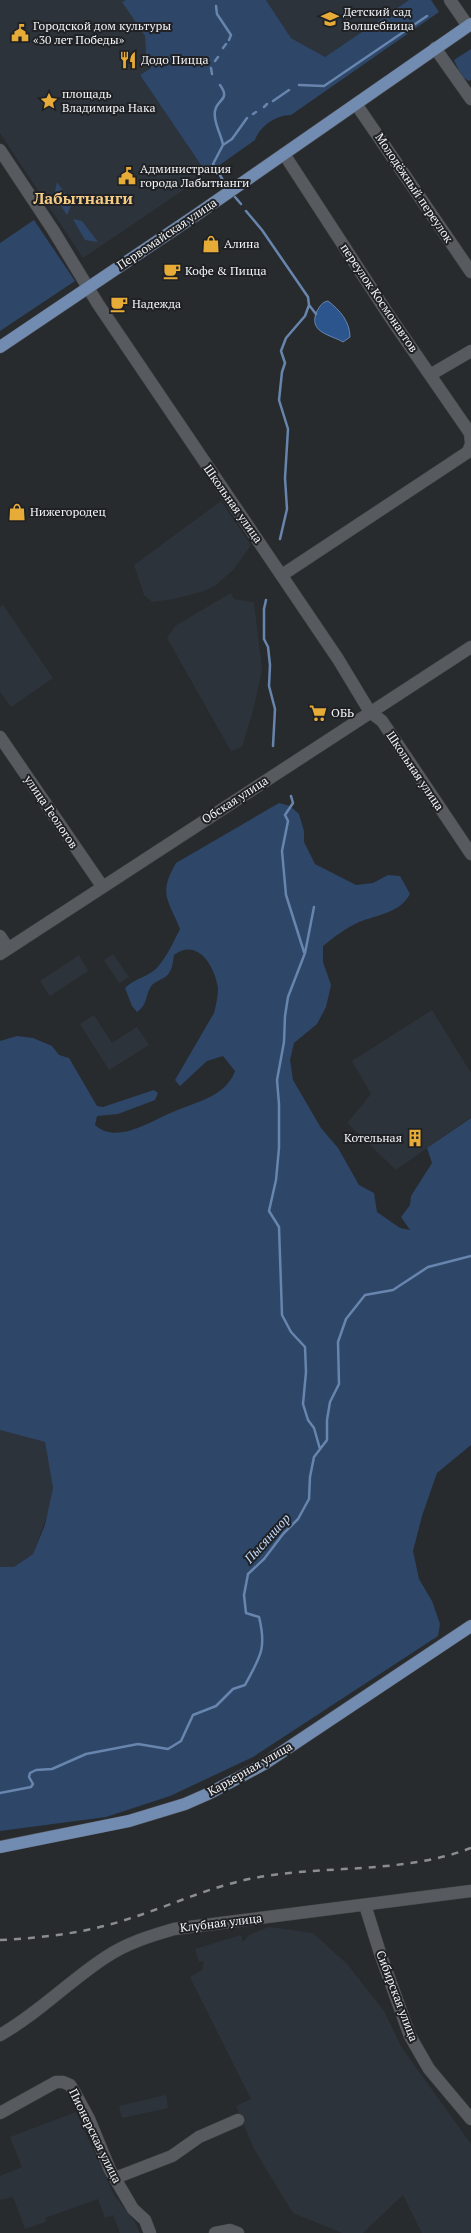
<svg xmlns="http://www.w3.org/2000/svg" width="471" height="2233" font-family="'PT Serif',serif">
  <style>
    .built { fill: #2d333b }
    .green { fill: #2e4668 }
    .water { fill: #2c558e; stroke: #6785ad }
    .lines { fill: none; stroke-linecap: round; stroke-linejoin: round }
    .stream { stroke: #6785ad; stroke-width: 2.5 }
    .minor-casing { stroke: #47494c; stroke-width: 13 }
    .major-casing { stroke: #47494c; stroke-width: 13 }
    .minor { stroke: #575a5e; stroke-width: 12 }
    .major { stroke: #728bb0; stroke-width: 12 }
    .rail { stroke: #8b8d90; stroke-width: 2.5; stroke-dasharray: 7 7; stroke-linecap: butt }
    .labels { text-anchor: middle; stroke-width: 4; stroke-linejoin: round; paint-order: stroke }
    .poi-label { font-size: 12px; fill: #f2f4f6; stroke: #1f2124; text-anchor: start }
    .street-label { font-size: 12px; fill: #f2f4f6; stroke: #1f2124 }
    .water-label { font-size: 13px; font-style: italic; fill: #c0d8fa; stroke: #1f2124 }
    .district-label { font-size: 16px; font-weight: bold; fill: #f5cc85; stroke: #1f2124 }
  </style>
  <rect width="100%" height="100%" fill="#282b2e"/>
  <!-- built -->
  <path class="built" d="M0 0H126L123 3 145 36 146 55 151 68 140 75 207 174 83 258 0 133Z
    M266 0H409L325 57 291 38Z
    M221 501 251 545 234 569 216 585 204 591 174 599 152 602 144 595 134 565Z
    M231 593 234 599 254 602 262 670 254 707 242 747 231 751 167 638 175 626Z
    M3 605 53 678 11 707 0 692V607Z
    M113 954 129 977 119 983 104 960Z
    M79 955 88 971 50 996 40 981Z
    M432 1010 471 1073V1117L396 1170 347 1123 371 1094 352 1061Z
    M94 1015 112 1043 137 1027 149 1045 109 1070 80 1024Z
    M0 1430 45 1442 53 1488 50 1508 33 1554 14 1567H0Z
    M269 1927 313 1933 347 1964 384 2011 402 2048 471 2144V2233H422L403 2195 363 2233H342L293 2213 254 2149 236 2106 251 2099 190 1977 202 1970 204 1961 199 1962 195 1949 241 1935 243 1942 249 1935Z
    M166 2095 168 2108 122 2118 119 2106Z
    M76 2112 114 2195 135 2222 140 2233H120L113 2215 105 2218 98 2199 45 2218 46 2222 25 2229 13 2197 0 2200V2176L22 2167 10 2137Z"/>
  <!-- green -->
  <path class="green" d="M126 0H266L291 38 325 57 409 0H431L439 12 291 115C276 115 260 126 255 140L207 174 140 75 151 68 146 55 145 36 122 2Z
    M471 49V80L469 81 462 77 454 60Z
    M57 182 72 204 67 215 54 196Z
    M73 219 82 221 98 242 85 240Z
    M34 220 75 281 0 331V243Z
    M279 803 290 806 299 814 304 831V842L315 864 356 885 373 883 388 875 400 876 410 894C400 913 377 915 359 922 346 928 334 937 323 946V962L331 985 326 1007 317 1024 294 1043 290 1060 293 1080 321 1128 338 1148 359 1185 374 1193 377 1212 400 1228 410 1230 401 1217 410 1205 411 1196 432 1163 427 1148 471 1118V1445L437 1473 422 1516 413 1551 419 1579 432 1601 440 1624 438 1636 253 1757 170 1796 106 1817 0 1831V1567H14L33 1554 45 1525 53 1488 45 1442 0 1430V1041L17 1036 33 1038 52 1046 59 1055 69 1058 97 1106 103 1107 154 1090 158 1093 155 1100 118 1114 97 1116 95 1125C117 1145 150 1121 173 1112 195 1102 226 1097 235 1071L223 1056 207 1061 180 1086 175 1080 214 1013C216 1006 218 996 218 988 215 967 198 937 174 955 173 962 172 973 165 977 159 981 153 982 150 988 145 998 147 1005 137 1012L132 1006 125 988C133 980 143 978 152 972 163 965 174 941 180 929 168 899 158 894 176 863Z"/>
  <!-- water -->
  <path class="water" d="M328 301C340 310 350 322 350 337L343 342C332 335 307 333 317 311 320 306 322 302 328 301Z"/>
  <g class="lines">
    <!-- stream -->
    <path class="stream" d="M216 6 217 14 231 35 229 40
      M223 48 226 44
      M215 61 218 57
      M211 68 212 74
      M220 85C231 100 217 99 215 111 213 123 221 133 223 145
      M299 85 324 86 427 16
      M273 101 289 90
      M264 107 267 104
      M253 114 256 112
      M226 185 213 164 223 145 232 139 247 118
      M235 197 241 204
      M246 211 262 230 308 297 309 305 305 316 286 338 281 351 285 363 282 372 279 400 288 429 285 478 287 509 280 539
      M309 305 316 314
      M266 600 264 609V639L268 647 270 665 269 686 275 709 273 746
      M291 796 293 803 285 815 288 821 282 851 286 895 304 952
      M314 907 305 953 288 997 285 1016 284 1042 277 1080 279 1104V1148L276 1180 269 1211 279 1227 282 1315 291 1332 305 1347 306 1372 303 1404 308 1420 314 1428 320 1449
      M0 1793 31 1787 33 1784 29 1777 30 1773 36 1770 52 1769 86 1754 138 1744 168 1749 181 1741 193 1715 216 1706 233 1689 245 1685C260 1657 267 1649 259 1617L246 1613 244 1595 248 1574 264 1559 283 1534 298 1519 309 1499 310 1477 314 1457 327 1440V1420L330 1402 339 1384 338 1342 346 1319 365 1295 393 1290 428 1267 471 1256"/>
    <!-- minor casing -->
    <g class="minor-casing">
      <path id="minor" d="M450 0 468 26
        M435 48 471 99
        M356 104 471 272
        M0 150 53 230 98 304 338 659 370 712 382 721 471 854
        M284 154 390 317 470 433 471 442
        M430 375 471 351
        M282 575 468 452 471 444
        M0 737 102 886
        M0 936 8 948
        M0 954 471 647
        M365 1905 380 1953 410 2036 429 2069 471 2119
        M0 2035C39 2013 69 1981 106 1957 127 1943 150 1936 174 1929L471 1891
        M0 2113 56 2082H63L70 2085 75 2093 89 2119 110 2170 133 2209 145 2220 150 2233
        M115 2178 172 2156 199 2137 238 2120
        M215 2233 230 2230 238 2233"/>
    </g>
    <!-- major casing -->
    <g class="major-casing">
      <path id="major" d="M0 347 196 215 471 24
        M0 1847 129 1821 185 1804 210 1793 264 1764 471 1626"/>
    </g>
    <!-- minor -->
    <use href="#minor" class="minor"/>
    <!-- major -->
    <use href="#major" class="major"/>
    <!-- rail -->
    <path class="rail" d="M0 1940C42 1938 85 1933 125 1920 167 1907 207 1888 249 1879 322 1864 400 1875 471 1848"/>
  </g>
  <!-- icons -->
  <defs>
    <g id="school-bare" transform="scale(1.38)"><path d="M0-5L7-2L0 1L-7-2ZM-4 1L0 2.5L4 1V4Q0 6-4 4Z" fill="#e7ac37" stroke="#1f2124" stroke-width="2.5" paint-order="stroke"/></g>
    <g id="civic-bare" transform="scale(1.38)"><path d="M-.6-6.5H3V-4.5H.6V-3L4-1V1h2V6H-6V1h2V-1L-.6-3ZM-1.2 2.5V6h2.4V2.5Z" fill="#e7ac37" stroke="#1f2124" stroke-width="2.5" paint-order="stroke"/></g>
    <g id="restaurant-bare" transform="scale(1.38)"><path d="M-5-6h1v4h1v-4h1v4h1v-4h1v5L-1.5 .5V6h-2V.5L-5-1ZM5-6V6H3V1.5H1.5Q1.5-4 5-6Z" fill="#e7ac37" stroke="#1f2124" stroke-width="2.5" paint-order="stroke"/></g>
    <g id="sight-bare" transform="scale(1.38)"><path d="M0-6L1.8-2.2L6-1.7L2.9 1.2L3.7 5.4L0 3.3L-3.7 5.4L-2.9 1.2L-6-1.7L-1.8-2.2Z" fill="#e7ac37" stroke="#1f2124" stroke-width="2.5" paint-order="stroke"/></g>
    <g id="shop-bare" transform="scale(1.38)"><path d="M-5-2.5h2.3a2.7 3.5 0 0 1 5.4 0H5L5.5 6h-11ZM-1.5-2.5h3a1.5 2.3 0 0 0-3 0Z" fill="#e7ac37" stroke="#1f2124" stroke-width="2.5" paint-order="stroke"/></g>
    <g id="cafe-bare" transform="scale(1.38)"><path d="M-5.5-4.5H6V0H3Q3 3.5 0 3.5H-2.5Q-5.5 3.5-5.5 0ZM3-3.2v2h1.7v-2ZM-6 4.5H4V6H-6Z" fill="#e7ac37" stroke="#1f2124" stroke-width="2.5" paint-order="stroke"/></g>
    <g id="supermarket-bare" transform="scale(1.38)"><path d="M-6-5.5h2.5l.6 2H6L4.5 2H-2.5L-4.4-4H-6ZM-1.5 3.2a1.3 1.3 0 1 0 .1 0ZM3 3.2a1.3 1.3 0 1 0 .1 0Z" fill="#e7ac37" stroke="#1f2124" stroke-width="2.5" paint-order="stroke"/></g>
    <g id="building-bare" transform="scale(1.38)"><path d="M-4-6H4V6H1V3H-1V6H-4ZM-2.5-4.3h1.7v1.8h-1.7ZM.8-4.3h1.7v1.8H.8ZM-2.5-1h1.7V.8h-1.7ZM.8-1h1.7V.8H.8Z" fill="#e7ac37" stroke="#1f2124" stroke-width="2.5" paint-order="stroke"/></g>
  </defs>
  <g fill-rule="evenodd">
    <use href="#school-bare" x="330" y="19"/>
    <use href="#civic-bare" x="20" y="33"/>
    <use href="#restaurant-bare" x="128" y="60"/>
    <use href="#sight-bare" x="49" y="101"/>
    <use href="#civic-bare" x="127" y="176"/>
    <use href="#shop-bare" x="211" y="244"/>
    <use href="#cafe-bare" x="172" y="271"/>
    <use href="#cafe-bare" x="119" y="304"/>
    <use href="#shop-bare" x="17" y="512"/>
    <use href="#supermarket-bare" x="318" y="713"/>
    <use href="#building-bare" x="415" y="1138"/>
  </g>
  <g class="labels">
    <!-- poi labels -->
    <g class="poi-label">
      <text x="343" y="16">Детский сад<tspan x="343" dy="14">Волшебница</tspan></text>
      <text x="33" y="30">Городской дом культуры<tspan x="33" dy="14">«30 лет Победы»</tspan></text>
      <text x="141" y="64">Додо Пицца</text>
      <text x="62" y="98">площадь<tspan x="62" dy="14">Владимира Нака</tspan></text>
      <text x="140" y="173">Администрация<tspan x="140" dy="14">города Лабытнанги</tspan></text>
      <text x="224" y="248">Алина</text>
      <text x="185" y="275">Кофе &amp; Пицца</text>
      <text x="132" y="308">Надежда</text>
      <text x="30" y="516">Нижегородец</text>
      <text x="331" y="717">ОБЬ</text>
      <text x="402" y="1142" text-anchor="end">Котельная</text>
    </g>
    <!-- street labels -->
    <g class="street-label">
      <text transform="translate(414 188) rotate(56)" y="4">Молодёжный переулок</text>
      <text transform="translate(167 234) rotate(-34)" y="4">Первомайская улица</text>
      <text transform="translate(379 298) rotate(56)" y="4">переулок Космонавтов</text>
      <text transform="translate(233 504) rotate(55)" y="4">Школьная улица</text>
      <text transform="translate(415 771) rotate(56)" y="4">Школьная улица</text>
      <text transform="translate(235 800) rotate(-33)" y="4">Обская улица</text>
      <text transform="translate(51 812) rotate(56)" y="4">улица Геологов</text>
      <text transform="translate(250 1769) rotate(-30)" y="4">Карьерная улица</text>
      <text transform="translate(221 1923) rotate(-7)" y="4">Клубная улица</text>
      <text transform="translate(397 1996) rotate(69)" y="4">Сибирская улица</text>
      <text transform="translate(95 2136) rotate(64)" y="4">Пионерская улица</text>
    </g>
    <!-- water labels -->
    <g class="water-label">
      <text transform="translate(267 1538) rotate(-48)" y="5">Пысяншор</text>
    </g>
    <!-- district labels -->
    <g class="district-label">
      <text x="83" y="204">Лабытнанги</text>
    </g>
  </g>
</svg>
